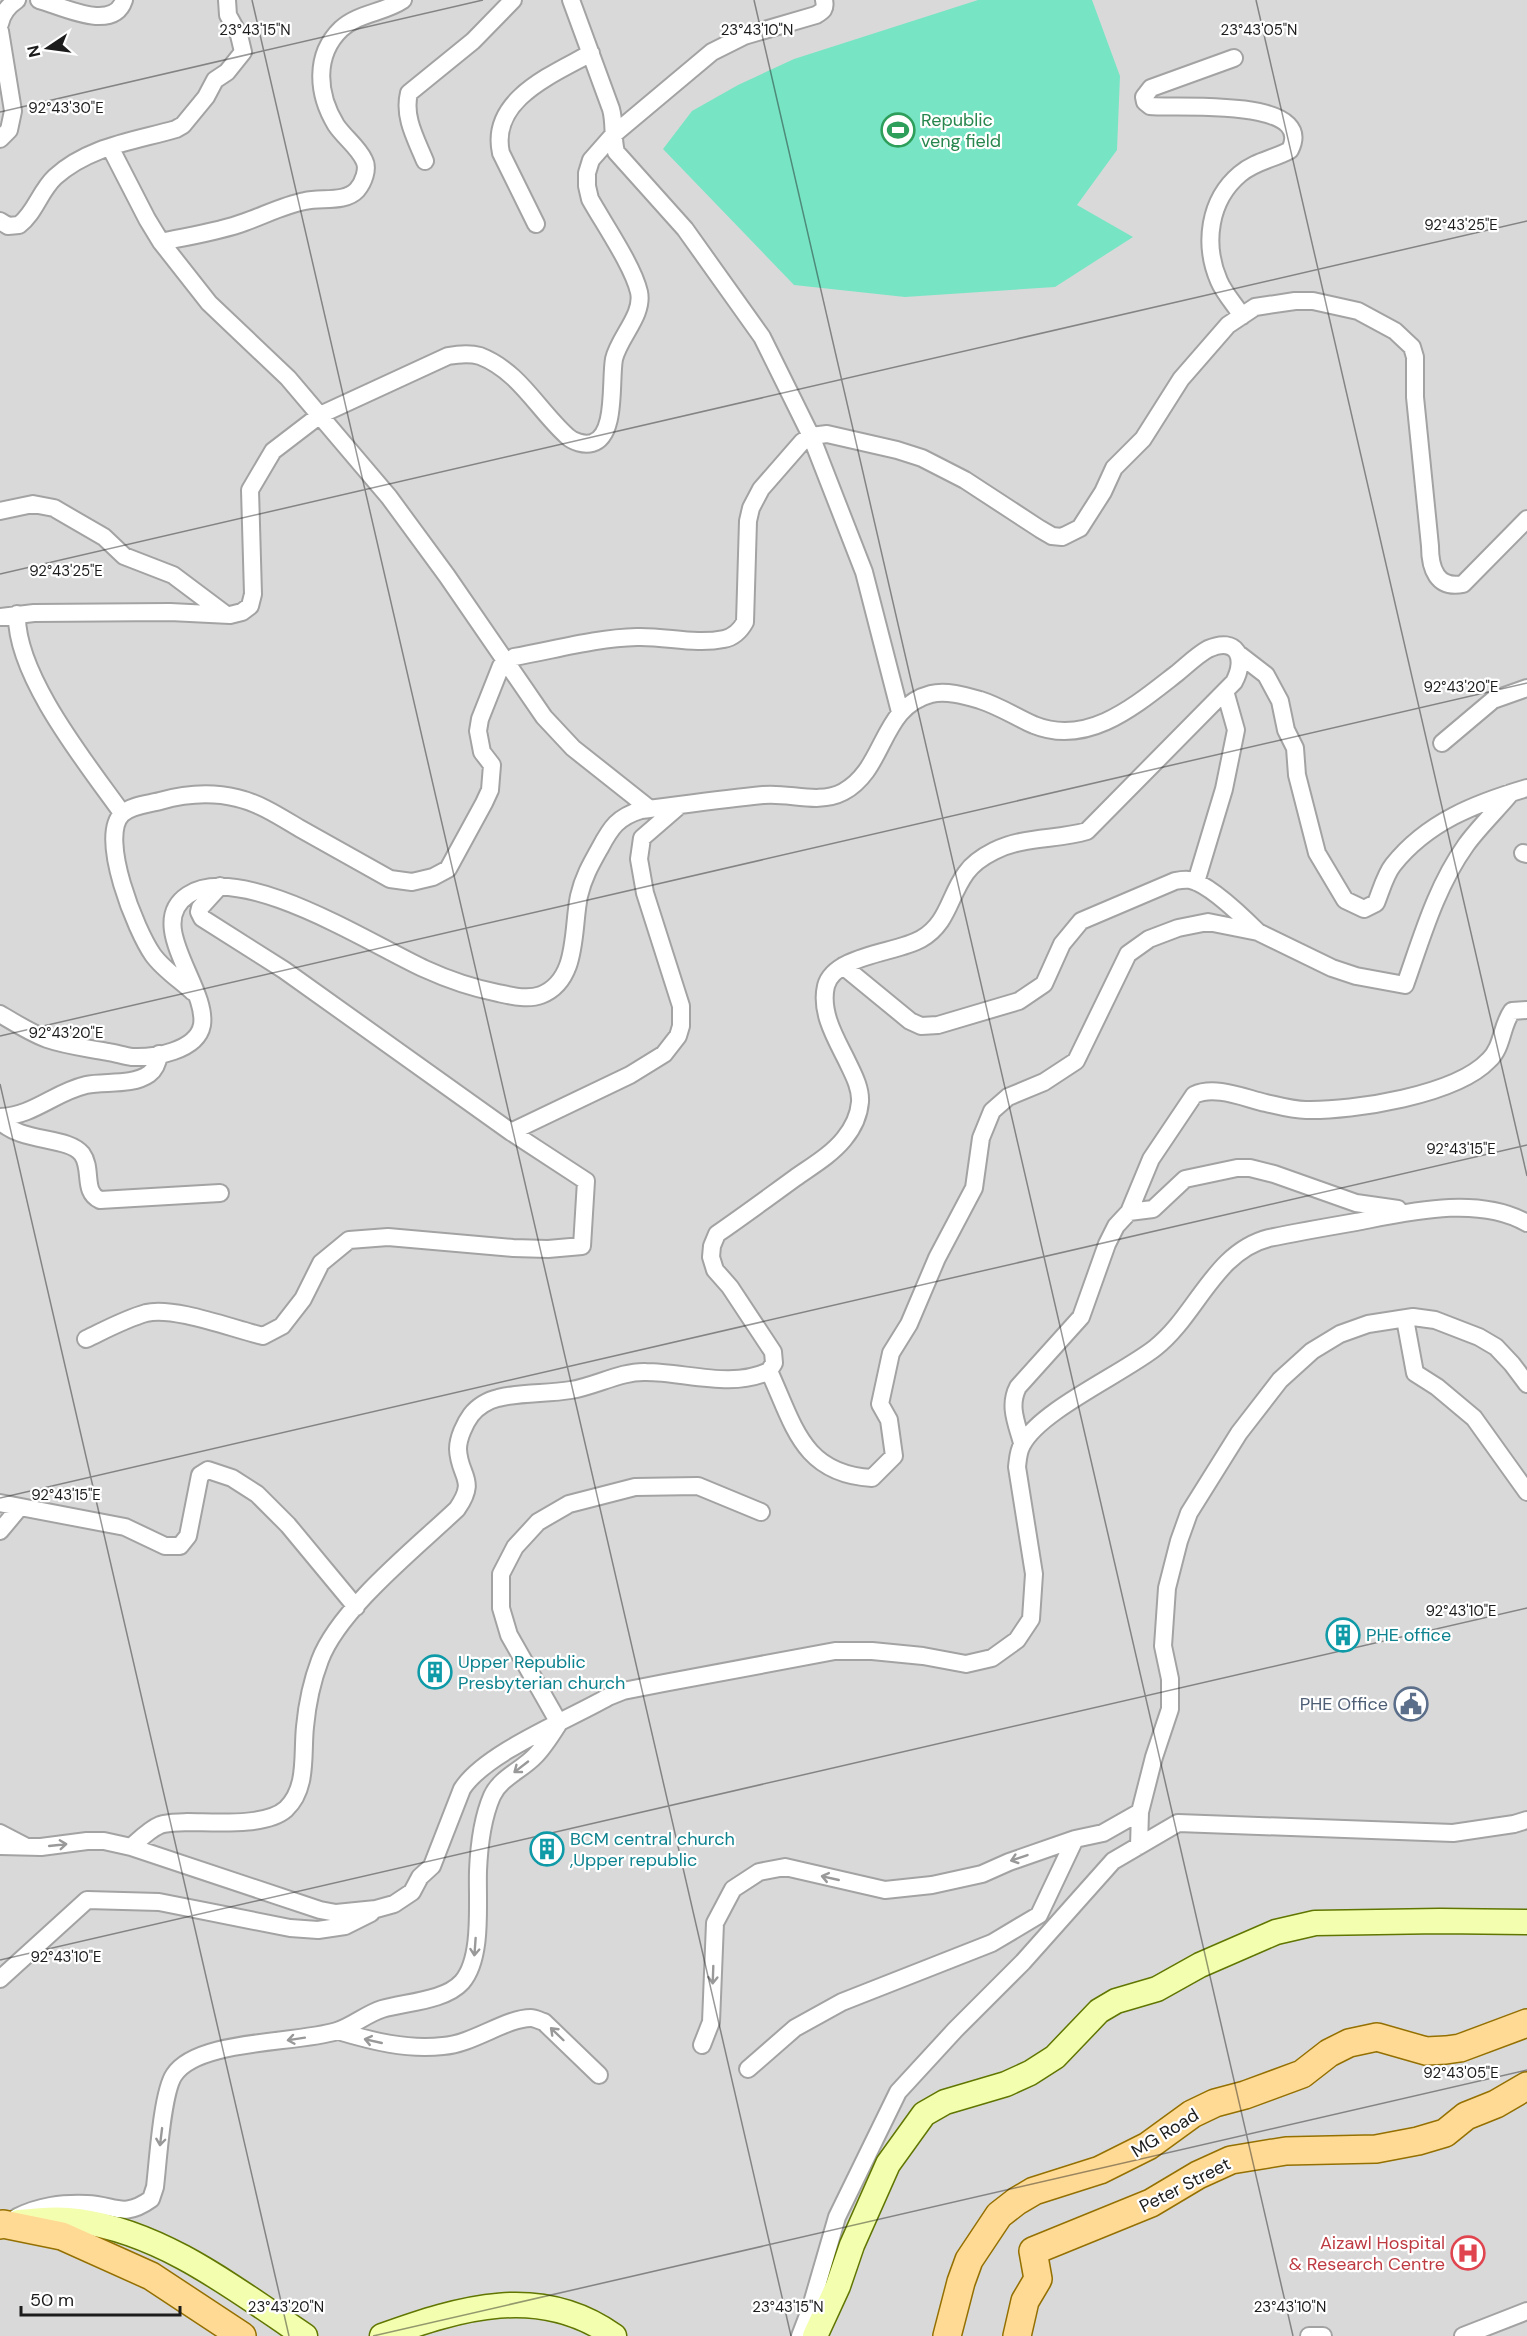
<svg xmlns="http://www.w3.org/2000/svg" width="1527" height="2336" font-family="'DM Sans',sans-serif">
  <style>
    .residential { fill: #dad9d9 }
    .pitch { fill: #77e5c4 }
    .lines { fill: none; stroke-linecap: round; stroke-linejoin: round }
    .street-casing { stroke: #a3a3a3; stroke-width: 20 }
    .secondary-casing { stroke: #5f7600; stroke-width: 27 }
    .primary-casing { stroke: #947000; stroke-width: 30 }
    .street { stroke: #fff; stroke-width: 16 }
    .secondary { stroke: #f4feaf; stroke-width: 24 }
    .primary { stroke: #ffda95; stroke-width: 27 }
    .oneway { stroke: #999 }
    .ticks { fill: none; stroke: #1c1c1c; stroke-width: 1.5; stroke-opacity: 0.45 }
    .labels { text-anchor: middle; stroke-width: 4.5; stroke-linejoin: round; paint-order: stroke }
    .leisure-label { font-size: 18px; fill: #27864d; stroke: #fff; text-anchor: start }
    .culture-label { font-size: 18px; fill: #0d838f; stroke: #fff; text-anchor: start }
    .service-label { font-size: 18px; fill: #4e5e75; stroke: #fff; text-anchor: end }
    .street-label { font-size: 18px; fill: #1c1c1c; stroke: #fff }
    .health-label { font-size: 18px; fill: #be3a42; stroke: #fff; text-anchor: end }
    .ticks-label { font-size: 15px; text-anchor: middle; fill: #1c1c1c; stroke: #fff; stroke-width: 4.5; stroke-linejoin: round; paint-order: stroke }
  </style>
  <rect width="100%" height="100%" fill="#efebe1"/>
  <!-- residential -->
  <path class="residential" d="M0 0H1527V2336H0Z"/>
  <!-- pitch -->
  <path class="pitch" d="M978 0H1092L1120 76 1117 150 1077 205 1133 237 1055 287 905 297 794 285 663 149 692 111 738 85 794 59Z"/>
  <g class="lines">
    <!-- street casing -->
    <g class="street-casing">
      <path id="street" d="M39 0C62 6 113 33 124 0
        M571 0 611 109C615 123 612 137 616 152L685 229 762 337 811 436 864 572 900 712
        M0 24C2 13 8 6 17 0
        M0 31 13 111 9 130 0 139
        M1234 58 1151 88 1144 97 1145 102 1150 106C1174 109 1317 96 1290 150 1274 159 1255 161 1240 174 1209 200 1203 244 1219 281 1224 293 1235 305 1242 316
        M110 147 147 219 161 242 209 303 288 378 389 497 447 576 544 717 573 748 650 809
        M425 161C416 139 403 117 409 93L473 41 513 0
        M0 221 8 226 19 225C35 213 40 191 55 177 89 146 135 141 176 129L183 125 206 97 215 80 227 72 243 52 239 35 228 15 227 0
        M536 224 501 153C489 99 554 74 591 53
        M161 242C189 236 218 232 245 222 265 215 284 205 305 201 321 197 345 203 357 190 363 183 369 169 364 160 358 147 344 137 336 125 317 94 314 55 341 29 358 13 384 13 403 0
        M0 511 33 504 54 508 104 537 124 556 173 575 225 614
        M17 614C15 675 87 764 122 813
        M0 617 34 613 170 612 230 615 242 612 250 606 253 594 250 490 273 451 320 415 448 356C459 354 470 353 480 356 519 371 538 410 567 436 573 442 584 445 592 443 617 436 610 381 614 359 619 337 644 315 639 292 633 266 604 224 590 199L587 186V173L591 160 613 135 712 52 744 36 816 15C823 11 826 9 824 0
        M1240 655 1266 675 1280 701 1286 730 1295 748 1297 775 1317 853 1345 900 1364 909 1376 903C1381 891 1385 875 1393 865 1427 822 1476 803 1527 788
        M1442 743 1493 700 1527 688
        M1523 853 1527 854
        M1196 882 1224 789 1236 730 1225 691
        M220 886 200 908 199 912 202 918 284 970 511 1132 630 1075 664 1054 678 1036 681 1026V1006L645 893 639 859 642 838 679 806
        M843 966 910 1021 921 1026 938 1025 1019 1001 1044 984 1062 944 1081 921 1175 881C1180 880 1185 879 1190 880 1209 884 1244 918 1258 932
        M193 992C180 980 163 969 153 955 136 931 98 837 122 814 131 805 149 804 160 801 185 794 212 792 237 798 259 803 279 816 299 828 329 845 360 862 390 879L412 882 433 877 448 869 484 803 490 790 492 765 482 752 478 731 480 719 501 666 514 657C554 650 596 638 637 637 666 636 695 645 724 639 734 637 740 631 745 622L748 521 751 508 761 489 802 442 811 436 827 434 897 450 922 458 965 480 1040 529 1052 536 1062 537 1080 528 1103 492 1114 468 1143 439 1181 379 1228 325 1255 307 1295 301H1313L1358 311 1395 331 1412 347 1415 357V397L1430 546C1430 569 1437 589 1463 584L1527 519
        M0 1014C15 1023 31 1033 47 1039 67 1046 88 1048 108 1052 116 1053 124 1056 132 1057 154 1058 197 1051 202 1025 208 987 144 924 188 895 241 860 374 946 425 969 449 980 473 988 498 993 512 996 528 1000 541 995 579 980 572 929 579 896 583 878 591 864 600 848 611 827 618 817 641 810 681 805 722 799 763 795 789 792 818 805 843 792 886 769 880 707 931 694 946 690 966 696 980 700 999 706 1016 717 1034 725 1088 747 1136 705 1176 674 1186 666 1197 655 1208 649 1237 636 1247 658 1234 682L1087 831C1057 840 1024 836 994 851 984 856 973 863 966 873 949 896 948 924 921 939 897 953 834 955 826 986 820 1012 835 1037 846 1059 852 1072 861 1087 860 1102 859 1115 853 1128 844 1139 831 1155 812 1166 795 1178 769 1197 743 1216 717 1234L712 1246 711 1257 715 1270 730 1287 773 1352 774 1363 769 1371C732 1389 685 1372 646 1372 621 1371 596 1386 571 1390 547 1394 521 1392 498 1398 488 1400 477 1407 471 1415 465 1423 458 1438 458 1449 459 1477 478 1479 457 1509 417 1547 339 1609 320 1660 312 1681 307 1705 305 1727 302 1755 308 1788 286 1809 266 1827 213 1822 188 1822 179 1823 169 1822 160 1825 150 1829 140 1839 131 1847
        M0 1117C33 1116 55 1092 86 1085 105 1081 132 1086 149 1074 156 1069 158 1062 159 1054
        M0 1121C22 1143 68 1136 82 1154 93 1169 82 1192 100 1200L220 1193
        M1129 1212 1153 1209 1185 1179 1237 1168H1250L1274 1174 1356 1203 1398 1209
        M1405 1319 1415 1373 1437 1387 1474 1418 1527 1492
        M86 1339C105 1330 125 1319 146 1313 174 1306 233 1329 263 1336L282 1326 303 1299 321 1263 349 1240 388 1237 513 1248 548 1249 582 1246 586 1181 511 1132
        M769 1371C794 1425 802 1474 872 1478L894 1456 889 1420 880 1404 891 1353 909 1324 937 1258 974 1188 981 1138 992 1111 1008 1097 1044 1082 1076 1061 1128 954 1149 939 1178 928 1208 922 1258 932 1332 968 1356 976 1405 985C1422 937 1436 887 1466 845 1479 827 1497 810 1511 793
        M1022 1443C1017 1424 1008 1406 1018 1387L1081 1317 1107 1244 1116 1226 1129 1212 1151 1159 1194 1095C1215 1085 1244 1098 1266 1103 1279 1106 1293 1110 1306 1110 1354 1111 1456 1095 1489 1060 1503 1047 1501 1026 1512 1011L1527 1010
        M0 1503 125 1527 165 1546H180L188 1536 200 1475 208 1470 232 1478 257 1494 288 1525 356 1607
        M0 1531 20 1507
        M0 1833 25 1846
        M0 1846 41 1847 87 1841H104L131 1847 320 1910 336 1913 376 1909 394 1904 412 1892 420 1877 432 1866 462 1789C485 1753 568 1720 608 1697L623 1691 664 1683 835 1651H872L923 1656 966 1664 992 1658 1017 1640 1031 1619 1034 1574 1017 1467C1018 1459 1018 1452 1022 1445 1039 1411 1122 1374 1155 1348 1197 1315 1214 1252 1269 1238 1298 1232 1327 1227 1356 1222 1408 1212 1478 1195 1527 1223
        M1139 1846 1140 1812 1154 1757 1170 1709V1679L1163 1646 1167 1588 1179 1541 1189 1513 1239 1433 1280 1380 1312 1351 1340 1334 1368 1324 1413 1317 1435 1320 1479 1337 1496 1347 1512 1364 1527 1384
        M0 1979 87 1900 159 1902 290 1928 318 1930 345 1926 371 1913
        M338 2031C372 2041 406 2050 443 2046 473 2044 506 2018 531 2018 535 2018 540 2021 544 2022L599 2075
        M702 2045 711 2022 715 1923 733 1889 759 1872 785 1867 885 1890 932 1885 982 1874 1009 1862 1075 1839
        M748 2069 795 2028 842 2002 992 1943 1039 1915 1075 1839 1103 1833 1140 1812
        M17 2217C40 2206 61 2203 87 2204 115 2205 123 2219 151 2199L155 2187C158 2162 162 2093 174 2075 197 2039 296 2044 337 2031 353 2026 366 2014 382 2009 406 2002 445 2001 462 1982 483 1958 477 1903 478 1871 479 1846 482 1819 492 1796 500 1778 522 1770 535 1756 544 1747 552 1734 559 1723L509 1635 501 1608V1574L515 1547 538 1522 569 1504 635 1487 698 1486 761 1512
        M800 2336 810 2310 837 2217 898 2092 955 2030 1023 1962 1113 1861 1178 1823 1453 1833 1514 1824 1527 1820
        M1309 2336H1323
        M1463 2336 1527 2311"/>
    </g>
    <!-- secondary casing -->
    <g class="secondary-casing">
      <path id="secondary" d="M19 2222C39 2220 59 2218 79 2221 164 2233 235 2289 305 2336
        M382 2336C460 2308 540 2283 614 2336
        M815 2336 838 2286 852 2245 888 2164 924 2114 945 2102 1006 2084 1030 2073 1055 2057 1099 2011 1116 2001 1157 1989 1200 1965 1276 1932 1315 1923 1440 1921 1527 1922"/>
    </g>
    <!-- primary casing -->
    <g class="primary-casing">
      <path id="primary" d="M0 2225 3 2224 62 2236 151 2276 242 2336
        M947 2336 961 2282 969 2260 999 2215 1017 2201 1034 2191 1100 2170 1148 2146 1192 2114 1215 2103 1245 2095 1302 2074 1329 2053 1349 2043 1377 2037 1426 2051 1446 2050 1460 2048 1527 2023
        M1017 2336 1025 2301 1038 2279 1033 2251 1151 2203 1198 2175 1231 2160 1286 2151 1376 2149 1418 2141 1445 2133 1466 2116 1496 2104 1527 2086"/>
    </g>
    <!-- street -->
    <use href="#street" class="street"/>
    <!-- secondary -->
    <use href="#secondary" class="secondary"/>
    <!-- primary -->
    <use href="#primary" class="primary"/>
  </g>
  <!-- one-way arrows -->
  <defs><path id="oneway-shaft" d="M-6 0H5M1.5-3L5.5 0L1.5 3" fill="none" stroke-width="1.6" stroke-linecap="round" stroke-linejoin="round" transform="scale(1.5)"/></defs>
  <g class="oneway">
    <use href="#oneway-shaft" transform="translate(521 1767) rotate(142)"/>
    <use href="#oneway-shaft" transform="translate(58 1845) rotate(-6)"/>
    <use href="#oneway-shaft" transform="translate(1019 1858) rotate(161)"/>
    <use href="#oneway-shaft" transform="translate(830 1878) rotate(-167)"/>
    <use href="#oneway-shaft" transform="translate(475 1947) rotate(94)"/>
    <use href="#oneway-shaft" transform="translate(713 1975) rotate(92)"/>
    <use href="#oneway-shaft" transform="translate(557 2034) rotate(-136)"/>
    <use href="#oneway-shaft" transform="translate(296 2039) rotate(171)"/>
    <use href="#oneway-shaft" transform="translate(373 2041) rotate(-167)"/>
    <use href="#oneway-shaft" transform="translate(161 2137) rotate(97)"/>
  </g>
  <!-- ticks -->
  <path class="ticks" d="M252 0 791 2336M754 0 1293 2336M1256 0 1527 1176M0 112 483 0M0 574 1527 221M0 1036 1527 683M0 1084 289 2336M0 1498 1527 1145M0 1960 1527 1608M373 2336 1527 2070"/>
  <!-- icons -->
  <defs>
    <g id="stadium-ring" transform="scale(1.725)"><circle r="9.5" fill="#fff" stroke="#2e9e5b" stroke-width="1.5"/><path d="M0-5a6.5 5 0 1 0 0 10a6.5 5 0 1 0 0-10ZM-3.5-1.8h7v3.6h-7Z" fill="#2e9e5b"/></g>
    <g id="building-ring" transform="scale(1.725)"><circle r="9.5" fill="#fff" stroke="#0f9aa8" stroke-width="1.5"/><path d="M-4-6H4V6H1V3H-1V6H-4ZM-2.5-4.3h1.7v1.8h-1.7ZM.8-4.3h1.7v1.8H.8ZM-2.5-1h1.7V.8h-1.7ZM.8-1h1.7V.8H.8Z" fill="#0f9aa8"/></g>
    <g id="civic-ring" transform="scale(1.725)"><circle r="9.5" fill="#fff" stroke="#5c6f8a" stroke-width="1.5"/><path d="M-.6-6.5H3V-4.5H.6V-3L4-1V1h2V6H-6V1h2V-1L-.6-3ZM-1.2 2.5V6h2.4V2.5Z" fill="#5c6f8a"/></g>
    <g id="hospital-ring" transform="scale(1.725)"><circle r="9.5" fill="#fff" stroke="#e0444e" stroke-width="1.5"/><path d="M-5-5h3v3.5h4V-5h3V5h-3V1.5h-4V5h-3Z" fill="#e0444e"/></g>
  </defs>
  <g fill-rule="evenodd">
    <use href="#stadium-ring" x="898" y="130"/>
    <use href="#building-ring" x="1343" y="1635"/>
    <use href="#building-ring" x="435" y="1672"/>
    <use href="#civic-ring" x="1411" y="1704"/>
    <use href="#building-ring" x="547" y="1849"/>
    <use href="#hospital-ring" x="1468" y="2253"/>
  </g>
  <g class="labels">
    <!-- leisure labels -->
    <g class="leisure-label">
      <text x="921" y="126">Republic<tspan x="921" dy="21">veng field</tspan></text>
    </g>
    <!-- culture labels -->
    <g class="culture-label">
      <text x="1366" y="1641">PHE office</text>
      <text x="458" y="1668">Upper Republic<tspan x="458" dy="21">Presbyterian church</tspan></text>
      <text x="570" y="1845">BCM central church<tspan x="570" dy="21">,Upper republic</tspan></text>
    </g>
    <!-- service labels -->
    <g class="service-label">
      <text x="1388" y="1710">PHE Office</text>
    </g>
    <!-- street labels -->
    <g class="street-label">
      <text transform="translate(1165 2133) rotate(-32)" y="6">MG Road</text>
      <text transform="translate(1185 2185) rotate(-27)" y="6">Peter Street</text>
    </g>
    <!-- health labels -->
    <g class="health-label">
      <text x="1445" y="2249">Aizawl Hospital<tspan x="1445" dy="21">&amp; Research Centre</tspan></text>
    </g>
  </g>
  <g class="ticks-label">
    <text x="255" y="35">23°43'15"N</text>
    <text x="757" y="35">23°43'10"N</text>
    <text x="1259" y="35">23°43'05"N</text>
    <text x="66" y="113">92°43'30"E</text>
    <text x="1461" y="230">92°43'25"E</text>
    <text x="66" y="576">92°43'25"E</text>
    <text x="1461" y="692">92°43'20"E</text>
    <text x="66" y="1038">92°43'20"E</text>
    <text x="1461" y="1154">92°43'15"E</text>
    <text x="66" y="1500">92°43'15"E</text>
    <text x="1461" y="1616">92°43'10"E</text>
    <text x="66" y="1962">92°43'10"E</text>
    <text x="1461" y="2078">92°43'05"E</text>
    <text x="286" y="2312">23°43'20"N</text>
    <text x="788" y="2312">23°43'15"N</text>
    <text x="1290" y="2312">23°43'10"N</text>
  </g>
  <!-- north arrow -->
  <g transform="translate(48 48) rotate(257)" stroke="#ffffff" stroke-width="4.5" paint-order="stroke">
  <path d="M0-4.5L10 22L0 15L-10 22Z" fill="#1c1c1c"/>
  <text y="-9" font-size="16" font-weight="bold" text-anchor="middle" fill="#1c1c1c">N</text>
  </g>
  <!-- scale -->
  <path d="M21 2306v9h159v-9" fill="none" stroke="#1c1c1c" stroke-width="3"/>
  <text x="30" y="2306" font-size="18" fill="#1c1c1c" stroke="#ffffff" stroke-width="4.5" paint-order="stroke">50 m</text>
</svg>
